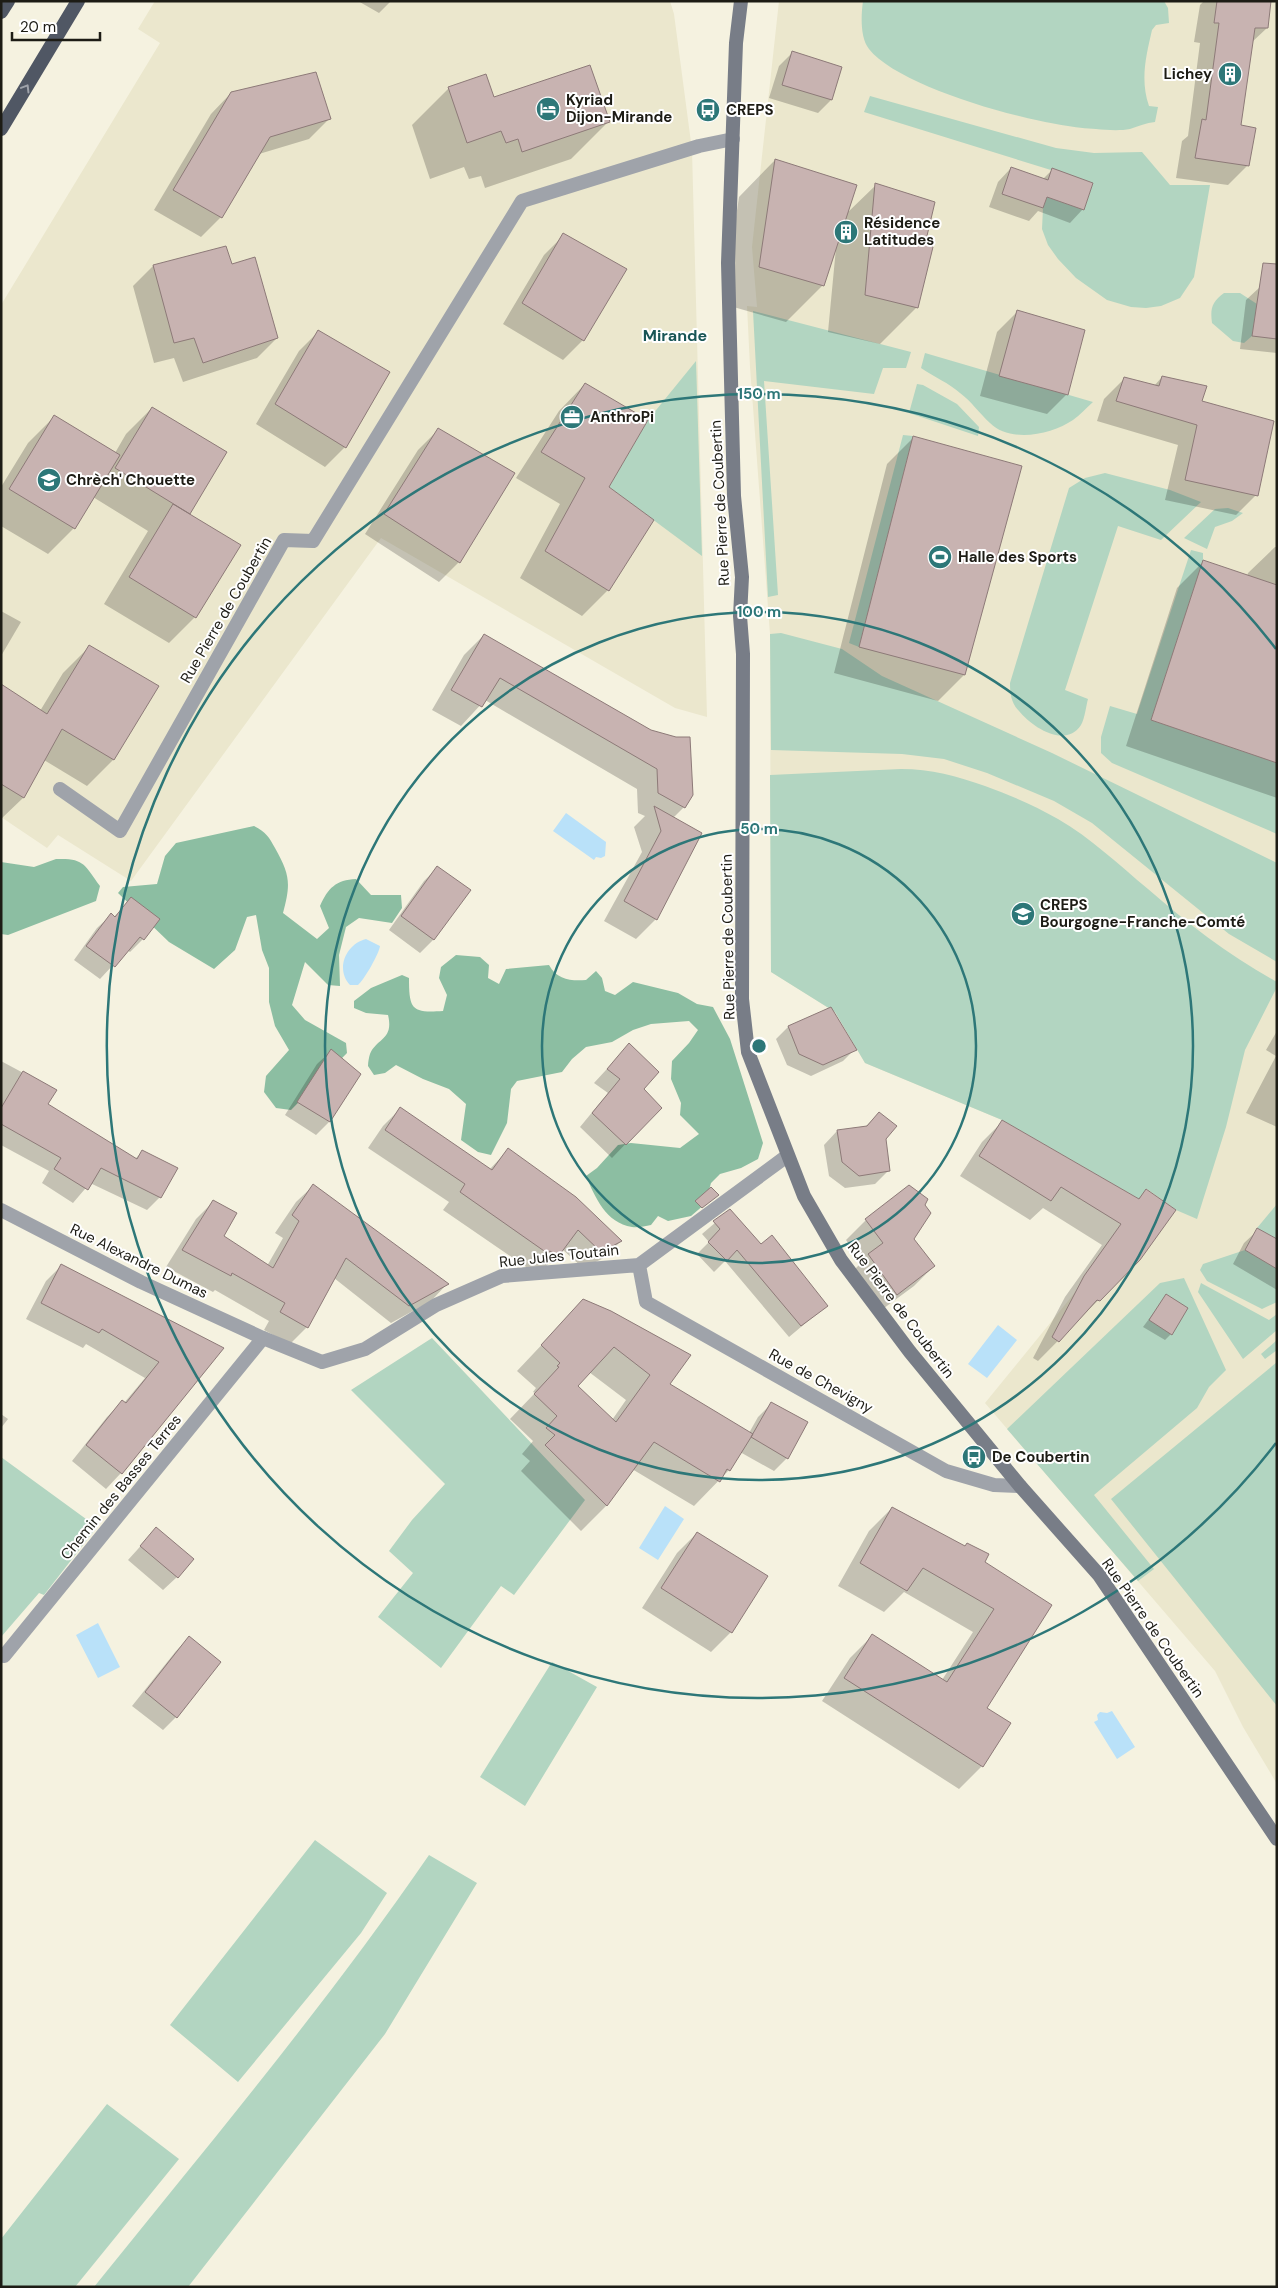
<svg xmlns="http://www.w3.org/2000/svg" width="1278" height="2288" font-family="'DM Sans',sans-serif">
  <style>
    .built { fill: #ebe7cd }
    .green { fill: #b2d5c1 }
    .forest { fill: #8cbea2 }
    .water { fill: #b9e1f9 }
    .shadow { fill: #0003; fill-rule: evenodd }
    .building { fill: #c8b3b1; stroke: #8d7a78; fill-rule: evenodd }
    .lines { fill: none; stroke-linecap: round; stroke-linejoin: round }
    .minor { stroke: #9fa3aa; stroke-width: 14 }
    .tertiary { stroke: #9fa3aa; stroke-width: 14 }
    .secondary { stroke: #787d87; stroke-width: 14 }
    .trunk { stroke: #505764; stroke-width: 14 }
    .oneway { stroke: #9fa3aa }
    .ring { fill: none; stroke: #2d7778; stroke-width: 2.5 }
    .labels { text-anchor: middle; stroke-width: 4; stroke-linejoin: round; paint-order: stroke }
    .poi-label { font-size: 15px; font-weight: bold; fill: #1d1c15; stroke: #fff; text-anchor: start }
    .street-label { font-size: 15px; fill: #1d1c15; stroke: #fff }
    .neighbourhood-label { font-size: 16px; font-weight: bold; fill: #195556; stroke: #fff }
    .centre { fill: #2d7778; stroke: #fff; stroke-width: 2.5 }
    .ring-label { font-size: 15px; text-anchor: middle; font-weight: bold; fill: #2d7778; stroke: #fff; stroke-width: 4; stroke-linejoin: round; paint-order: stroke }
  </style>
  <rect width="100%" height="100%" fill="#f5f2e0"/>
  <!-- built -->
  <path class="built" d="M155 1H670L674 14 692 150 707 717 675 708 381 538 131 881 58 835 47 848 1 817V305L160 43 138 29Z
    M779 1H1277V1784L1243 1727 1215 1671 985 1403 1077 1290 1084 1276 1139 1199 1002 1120 865 1063 835 1012 771 972 770 634 750 367 747 306 757 307 752 247Z"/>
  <!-- green -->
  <path class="green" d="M863 1H1164L1168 8 1169 23 1156 25 1152 30C1146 56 1140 80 1149 106L1158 107 1155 122C1146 123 1139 126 1130 129 1120 131 1106 130 1096 129 1045 128 900 89 869 49 860 38 861 15 863 1Z
    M870 96 1056 148 1094 153 1142 152 1170 185H1210L1194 277 1180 298 1161 306 1146 308 1131 307 1107 300 1076 278 1058 259 1048 245 1042 229 1043 208 1047 197 1084 210 1093 183 864 112Z
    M1224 293H1240L1257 304 1252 336 1244 343 1233 341 1212 323C1210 308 1212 302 1224 293Z
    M753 311 911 352 906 368H883L874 394 764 381 778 595 768 597Z
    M925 353 1093 402C1086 408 1080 415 1073 420 1051 435 1010 443 990 423 979 413 972 402 960 393 949 383 934 377 921 368Z
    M696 361 702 556 609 487 648 420Z
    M917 384 923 385 957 404 979 427 978 436 909 413Z
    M903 435 913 436 859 647 849 643Z
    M1105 473 1170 490 1201 502 1161 540 1118 526 1065 690 1088 699C1086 706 1085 718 1081 725 1065 749 1032 727 1019 711 1011 703 1010 693 1010 683L1069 488 1085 478Z
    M1228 508 1243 513 1232 521 1215 527 1207 549 1184 538 1215 509Z
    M1191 550 1203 553V560L1151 720 1277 763V834L1112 763 1101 753V737L1110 706 1137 714Z
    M781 633 842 649 882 676 1052 753 1277 863V962L1229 934 1092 823 1054 801 987 773 944 759 902 754 771 750 770 634Z
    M901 769C931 769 957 776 985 786 1010 795 1035 806 1058 819 1091 838 1119 865 1148 889 1187 923 1231 957 1277 982V987L1245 1050 1226 1127 1197 1219 1176 1210 1147 1189 1139 1199 1002 1120 865 1063 835 1012 771 972 770 775Z
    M1277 1204V1239L1257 1228Z
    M1245 1250 1277 1269V1302L1262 1309 1207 1281 1200 1270 1203 1264Z
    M1184 1278 1226 1370 1209 1387 1197 1408 1094 1495 1154 1569 1138 1581 1007 1429 1160 1283Z
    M1201 1283 1269 1320 1277 1314V1330L1243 1359 1198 1292Z
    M432 1338 585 1500 514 1595 501 1586 441 1668 378 1617 413 1573 389 1551 412 1520 445 1484 351 1390Z
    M1277 1340V1350L1265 1359 1261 1354Z
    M1277 1362V1706L1111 1499Z
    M1 1457 97 1527 44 1595 39 1593 1 1637Z
    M552 1662 597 1687 525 1806 480 1777Z
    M315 1840 387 1893 361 1933 238 2082 170 2025Z
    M429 1855 477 1883 385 2034 188 2287H94C208 2145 326 2005 429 1855Z
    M107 2104 179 2159 75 2287H1V2239Z"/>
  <!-- forest -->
  <path class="forest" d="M254 826C266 832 269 837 275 848 290 875 291 883 283 913L317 939 329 928 320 906C328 888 336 880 356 879L371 895H401L402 908 392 923 359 918 346 927 339 955 340 986 328 985 305 962 292 1005 305 1020 346 1043 347 1053 291 1110 276 1108 264 1092 266 1076 289 1050 275 1026 269 1002V968L262 950 256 915 247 917 235 950 214 969 169 942 118 893 123 887 157 884 165 856 176 843Z
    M56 859C84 858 84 864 100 886L96 901 8 935 1 934V862L34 867Z
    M456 955 480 957 489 965 488 978 499 984 506 969 549 965C557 980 571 981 586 980L596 971 602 978 605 991 615 995 633 982 678 993 697 1004 713 1007 730 1039 763 1143 758 1159 741 1168 720 1174 711 1183 705 1204 691 1216 668 1221 658 1216 651 1225C645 1226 638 1228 632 1227 606 1223 595 1197 586 1176L597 1168 618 1145 631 1143 680 1148 699 1134 680 1115 681 1103 671 1079 672 1061 689 1043 698 1030 689 1021 651 1024 633 1030 612 1042 586 1047 572 1059 562 1072 517 1081 511 1089 507 1123 491 1155 478 1152 461 1140 466 1104 449 1089 423 1079 396 1065 385 1073 374 1075 368 1066C368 1062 369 1057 370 1054 377 1038 394 1040 388 1015L366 1013 354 1008V1001L371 988 402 975 409 978C409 1010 412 1013 443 1011L447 995 439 978 441 967Z"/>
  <!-- water -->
  <path class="water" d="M566 813 606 842 605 856 601 858 596 857 594 860 553 831Z
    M366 939 380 946C379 954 364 980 358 985H350C335 969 346 944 366 939Z
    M998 1325 1017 1340 987 1378 968 1364Z
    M665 1506 684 1519 658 1560 639 1548Z
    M98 1623 120 1667 98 1678 76 1635Z
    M1112 1711 1135 1747 1117 1759 1094 1722 1098 1720 1097 1715 1100 1712 1107 1713Z"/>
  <!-- shadow -->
  <path class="shadow" d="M358 1H391L379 13Z
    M1204 1H1270L1267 28 1251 43 1239 126 1248 165 1228 185 1176 178 1182 141 1188 136 1200 43 1194 42 1200 5Z
    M792 53 841 68 831 100 818 113 769 98 779 66Z
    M449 88 493 98 608 122 571 159 485 188 481 176 469 179 464 167 430 179 412 125Z
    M231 93 329 119 309 139 259 154 221 217 201 237 154 210 211 114Z
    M775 160 846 214 876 185 924 241 917 307 880 344 828 332 836 248 823 285 786 322 723 304 739 197Z
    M1011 168 1043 179 1052 170 1083 209 1070 223 1038 211 1029 221 989 207 998 182Z
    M564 235 583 340 563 360 503 324 544 255Z
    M225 247 231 266 277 338 257 358 183 382 174 358 154 363 133 286 153 266Z
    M1260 287 1277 289V353L1240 349 1246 300Z
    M1017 312 1067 394 1047 414 980 396 997 332Z
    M319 331 345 447 325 467 256 424 299 351Z
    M1162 377 1200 402 1256 495 1236 515 1165 500 1178 445 1097 421 1104 399 1124 379 1154 386Z
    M585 384 607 487 608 590 582 616 520 578 560 504 516 478 559 411Z
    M152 408 189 513 195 617 169 643 104 604 148 531 93 497 74 528 48 554 1 526V487L28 443 54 417 115 453 126 434Z
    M438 430 459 562 439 582 365 534 418 450Z
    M913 438 964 675 938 701 834 673 887 464Z
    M1275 547H1277V798L1126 746 1177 588 1203 562 1247 577 1248 573Z
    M1 611 21 622 1 656Z
    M484 635 692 794 684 807 673 818 656 919 636 939 604 921 642 852 634 827 645 816 638 813 637 789 485 700 461 726 432 710 464 655Z
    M89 647 157 687 113 760 87 786 44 760 23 798 1 819V686L40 711 63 673Z
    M437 868 469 890 433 940 420 953 389 930 424 881Z
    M131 899 143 939 130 952 127 950 100 979 74 960 97 928 111 915 114 917Z
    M831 1008 855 1049 843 1061 811 1076 787 1065 776 1039 788 1027Z
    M1277 1031V1127L1246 1113 1276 1056 1266 1050Z
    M629 1045 642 1089 660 1108 612 1158 580 1127 608 1093 594 1083Z
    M331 1051 360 1074 329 1122 316 1135 285 1115 317 1064Z
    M1 1061 55 1090 46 1105 135 1159 143 1151 160 1197 147 1210 90 1183 73 1203 42 1183 49 1171 1 1145Z
    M400 1109 490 1169 508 1150 621 1241 604 1258 583 1268 562 1249 540 1273 529 1269 443 1210 449 1202 368 1148 383 1126Z
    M879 1113 885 1139 888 1171 875 1184 845 1188 829 1176 824 1145 837 1131 864 1128Z
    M1002 1122 1138 1199 1147 1190 1139 1259 1038 1361 1033 1358 1065 1297 1102 1245 1043 1208 1030 1220 960 1176 982 1142Z
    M313 1186 447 1284 431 1301 391 1323 334 1278 307 1327 290 1344 264 1330 269 1321 215 1290 213 1292 166 1267 196 1219 213 1202 222 1237 267 1266 283 1238 275 1233 296 1202Z
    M909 1186 912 1239 934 1266 914 1286 876 1314 849 1275 862 1262 846 1240 866 1220Z
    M730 1210 761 1246 826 1306 789 1337 725 1261 714 1272 697 1254 709 1242 702 1234Z
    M1258 1230 1277 1241V1290L1233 1264 1244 1243Z
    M61 1266 222 1348 121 1473 106 1489 72 1461 107 1417 122 1402 124 1403 145 1378 86 1344 83 1348 26 1319 46 1281Z
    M1166 1296 1171 1334 1165 1340 1143 1327Z
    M583 1301 668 1384 749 1433 758 1417 771 1404 787 1458 774 1471 740 1452 729 1470 694 1506 632 1469 606 1506 581 1531 521 1471 530 1461 522 1454 533 1441 510 1419 535 1393 533 1392 536 1388 517 1371ZM589 1372 626 1400 612 1420 576 1386Z
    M1 1414 8 1419 1 1428Z
    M892 1508 1051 1606 985 1708 1009 1723 982 1766 959 1789 822 1701 850 1658 873 1635 942 1680 973 1632 904 1592 884 1612 838 1586 869 1531Z
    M156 1529 177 1577 163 1590 128 1560Z
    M697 1533 731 1632 711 1652 642 1608 677 1553Z
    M189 1638 176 1717 163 1730 132 1706 176 1651Z"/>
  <!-- building -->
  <path class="building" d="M1217 1H1271L1268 28H1255L1241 125 1256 128 1249 166 1195 158 1202 119 1206 120 1219 23H1214Z
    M792 51 842 67 832 100 782 85Z
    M590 65 610 122 522 152 518 139 506 143 501 131 467 143 448 87 486 74 494 97Z
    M316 72 331 119 270 137 222 218 173 190 231 92Z
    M775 159 857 185 824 286 759 267Z
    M1011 167 1048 180 1052 168 1093 183 1084 210 1047 197 1043 208 1002 194Z
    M875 183 935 202 926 240 933 247 918 308 865 295Z
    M563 233 627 269 584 341 522 303Z
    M226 246 232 264 255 257 278 338 203 363 194 338 174 343 153 265Z
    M1263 263 1277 264V339L1252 336Z
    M1017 310 1085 330 1068 395 999 376Z
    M318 330 390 372 346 448 275 404Z
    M1162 376 1207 386 1202 401 1274 421 1258 496 1185 480 1197 425 1116 401 1124 377 1159 386Z
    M585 383 648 420 609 487 654 520 609 591 545 551 585 478 541 452Z
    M152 407 227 452 190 514 115 468Z
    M54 415 120 455 75 529 9 489Z
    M438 428 515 473 460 563 384 514Z
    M913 436 1022 466 965 675 859 647Z
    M173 504 241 545 196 618 129 577Z
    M1203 560 1277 585V763L1151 720Z
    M484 634 651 730 676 737H690L693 795 685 808 658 793 657 769 500 678 482 707 451 690Z
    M89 645 159 686 114 760 62 729 24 798 1 784V684L47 714Z
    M654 806 702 833 657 920 624 901 661 831Z
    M437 866 471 890 434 940 401 916Z
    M131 897 160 919 144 940 140 937 115 967 86 946 111 913 115 917Z
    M831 1007 857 1050 823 1065 799 1054 788 1026Z
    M629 1043 659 1072 644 1089 662 1108 626 1145 592 1113 620 1079 607 1069Z
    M331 1049 361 1074 330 1122 297 1102Z
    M23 1071 57 1090 48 1104 137 1159 142 1150 178 1168 161 1198 101 1168 88 1190 54 1169 61 1158 1 1124V1108Z
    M400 1107 492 1170 508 1148 576 1197 622 1241 601 1252 578 1230 558 1257 550 1251 547 1253 460 1192 465 1184 385 1130Z
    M879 1112 897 1126 886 1139 890 1171 859 1176 842 1162 837 1130 867 1126Z
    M1002 1120 1139 1199 1146 1189 1176 1210 1140 1260 1100 1301 1097 1300 1059 1342 1052 1337 1084 1276 1121 1224 1061 1187 1051 1201 979 1156Z
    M313 1184 449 1284 409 1306 346 1258 308 1328 280 1312 285 1303 232 1273 231 1276 182 1250 213 1200 237 1213 224 1236 273 1268 299 1221 292 1215Z
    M909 1185 928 1199 925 1205 931 1213 914 1239 935 1266 897 1295 868 1254 883 1243 865 1219Z
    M711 1187 719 1195 702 1208 695 1201Z
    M730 1209 761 1244 772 1235 828 1306 801 1326 737 1250 727 1261 708 1242 720 1229 713 1221Z
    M1257 1228 1277 1239V1269L1245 1250Z
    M61 1264 224 1348 122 1474 86 1445 122 1400 126 1403 159 1362 102 1329 99 1333 41 1303Z
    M1166 1294 1188 1308 1172 1335 1149 1320Z
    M583 1299 611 1311 691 1355 670 1384 753 1434 730 1471 727 1469 720 1482 654 1442 607 1506 545 1445 555 1435 546 1428 557 1416 534 1394 559 1367 557 1366 560 1363 541 1345ZM614 1347 650 1375 616 1422 578 1386Z
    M771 1402 808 1422 788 1459 751 1437Z
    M892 1507 965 1546 967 1543 989 1554 985 1562 1052 1605 987 1708 1011 1723 983 1767 844 1678 872 1634 947 1682 994 1609 923 1568 907 1591 860 1563Z
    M156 1527 194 1559 178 1578 140 1546Z
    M697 1532 768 1576 732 1633 661 1588Z
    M189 1636 221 1662 177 1718 145 1692Z"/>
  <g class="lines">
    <!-- minor -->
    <path class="minor" d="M60 789 120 831 284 540 313 541 522 201 699 146 733 139
      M4 1656 263 1338"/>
    <!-- tertiary -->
    <path class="tertiary" d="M1 1210 141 1282 263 1338 322 1362 365 1349 436 1305 502 1276 639 1265 787 1156
      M639 1265 646 1302 946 1471 994 1485 1020 1486"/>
    <!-- secondary -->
    <path class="secondary" d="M741 1 736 43 728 263 734 496 742 577 740 616 743 654 742 999 748 1052 804 1196 841 1260 910 1352 1020 1486 1099 1575 1277 1839"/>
    <!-- trunk -->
    <path class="trunk" d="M1 12 8 1
      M1 129 78 1"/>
  </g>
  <!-- one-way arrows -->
  <defs><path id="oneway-chevron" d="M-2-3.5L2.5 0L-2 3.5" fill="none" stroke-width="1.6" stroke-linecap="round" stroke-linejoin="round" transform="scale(1.25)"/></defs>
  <use class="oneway" href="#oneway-chevron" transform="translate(26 88) rotate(-59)"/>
  <!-- distance rings -->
  <g class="ring">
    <circle cx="759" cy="1046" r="217"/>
    <circle cx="759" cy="1046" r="434"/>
    <path d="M1276 1443A652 652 0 1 1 1276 649"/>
  </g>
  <!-- icons -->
  <defs>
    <g id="building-disc" transform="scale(1.25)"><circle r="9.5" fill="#2d7778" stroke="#fff"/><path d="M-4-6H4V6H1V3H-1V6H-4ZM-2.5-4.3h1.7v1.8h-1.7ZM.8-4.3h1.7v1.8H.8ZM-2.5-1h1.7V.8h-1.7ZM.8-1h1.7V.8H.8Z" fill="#fff"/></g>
    <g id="hotel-disc" transform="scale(1.25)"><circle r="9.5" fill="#2d7778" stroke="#fff"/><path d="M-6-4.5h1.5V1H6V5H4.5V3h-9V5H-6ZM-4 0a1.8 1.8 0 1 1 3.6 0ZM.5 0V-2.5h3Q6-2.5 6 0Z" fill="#fff"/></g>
    <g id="bus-disc" transform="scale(1.25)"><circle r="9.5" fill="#2d7778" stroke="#fff"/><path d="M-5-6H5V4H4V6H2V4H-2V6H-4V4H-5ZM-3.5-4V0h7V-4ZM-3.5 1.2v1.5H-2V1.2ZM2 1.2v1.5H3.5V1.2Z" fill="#fff"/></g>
    <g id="office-disc" transform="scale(1.25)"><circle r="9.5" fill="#2d7778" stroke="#fff"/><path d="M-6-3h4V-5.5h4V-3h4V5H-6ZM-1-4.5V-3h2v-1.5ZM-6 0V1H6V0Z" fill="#fff"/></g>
    <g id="school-disc" transform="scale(1.25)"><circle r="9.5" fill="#2d7778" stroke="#fff"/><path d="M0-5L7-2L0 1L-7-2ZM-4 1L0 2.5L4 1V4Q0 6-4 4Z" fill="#fff"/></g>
    <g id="stadium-disc" transform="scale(1.25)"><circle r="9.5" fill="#2d7778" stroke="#fff"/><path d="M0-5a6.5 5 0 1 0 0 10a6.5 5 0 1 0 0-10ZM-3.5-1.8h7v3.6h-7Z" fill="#fff"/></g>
    <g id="university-disc" transform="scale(1.25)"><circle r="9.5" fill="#2d7778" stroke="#fff"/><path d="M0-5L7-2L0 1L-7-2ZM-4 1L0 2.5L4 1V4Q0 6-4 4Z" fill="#fff"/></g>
  </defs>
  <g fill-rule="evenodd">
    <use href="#building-disc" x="1230" y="74"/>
    <use href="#hotel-disc" x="548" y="109"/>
    <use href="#bus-disc" x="708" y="110"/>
    <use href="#building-disc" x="846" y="232"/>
    <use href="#office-disc" x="572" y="417"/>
    <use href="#school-disc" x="49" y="480"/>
    <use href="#stadium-disc" x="940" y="557"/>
    <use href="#university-disc" x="1023" y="914"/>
    <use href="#bus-disc" x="974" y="1457"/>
  </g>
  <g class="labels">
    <!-- poi labels -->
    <g class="poi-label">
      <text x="1212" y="79" text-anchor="end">Lichey</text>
      <text x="566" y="105">Kyriad<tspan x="566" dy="17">Dijon-Mirande</tspan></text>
      <text x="726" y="115">CREPS</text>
      <text x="864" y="228">Résidence<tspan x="864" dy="17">Latitudes</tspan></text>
      <text x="590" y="422">AnthroPi</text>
      <text x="66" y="485">Chrèch' Chouette</text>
      <text x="958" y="562">Halle des Sports</text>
      <text x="1040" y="910">CREPS<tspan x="1040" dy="17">Bourgogne-Franche-Comté</tspan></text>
      <text x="992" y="1462">De Coubertin</text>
    </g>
    <!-- street labels -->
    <g class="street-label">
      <text transform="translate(720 503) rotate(-93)" y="5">Rue Pierre de Coubertin</text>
      <text transform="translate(226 610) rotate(-60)" y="5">Rue Pierre de Coubertin</text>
      <text transform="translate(728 937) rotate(-91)" y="5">Rue Pierre de Coubertin</text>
      <text transform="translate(559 1256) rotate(-6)" y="5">Rue Jules Toutain</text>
      <text transform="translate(139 1261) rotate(26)" y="5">Rue Alexandre Dumas</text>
      <text transform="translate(901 1310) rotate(53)" y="5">Rue Pierre de Coubertin</text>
      <text transform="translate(821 1381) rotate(29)" y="5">Rue de Chevigny</text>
      <text transform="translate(121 1487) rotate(-51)" y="5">Chemin des Basses Terres</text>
      <text transform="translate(1153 1628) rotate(55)" y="5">Rue Pierre de Coubertin</text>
    </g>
    <!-- neighbourhood labels -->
    <g class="neighbourhood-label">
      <text x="675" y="341">Mirande</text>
    </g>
  </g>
  <circle cx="759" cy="1046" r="8" class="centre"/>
  <g class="ring-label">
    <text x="759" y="399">150 m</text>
    <text x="759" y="617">100 m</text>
    <text x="759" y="834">50 m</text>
  </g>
  <!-- border -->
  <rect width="1278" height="2288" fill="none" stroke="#1d1c15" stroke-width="5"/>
  <!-- scale -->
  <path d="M12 32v8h88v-8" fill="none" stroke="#1d1c15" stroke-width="2.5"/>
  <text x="20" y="32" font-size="15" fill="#1d1c15" stroke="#ffffff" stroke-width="4" paint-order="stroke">20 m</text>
</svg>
